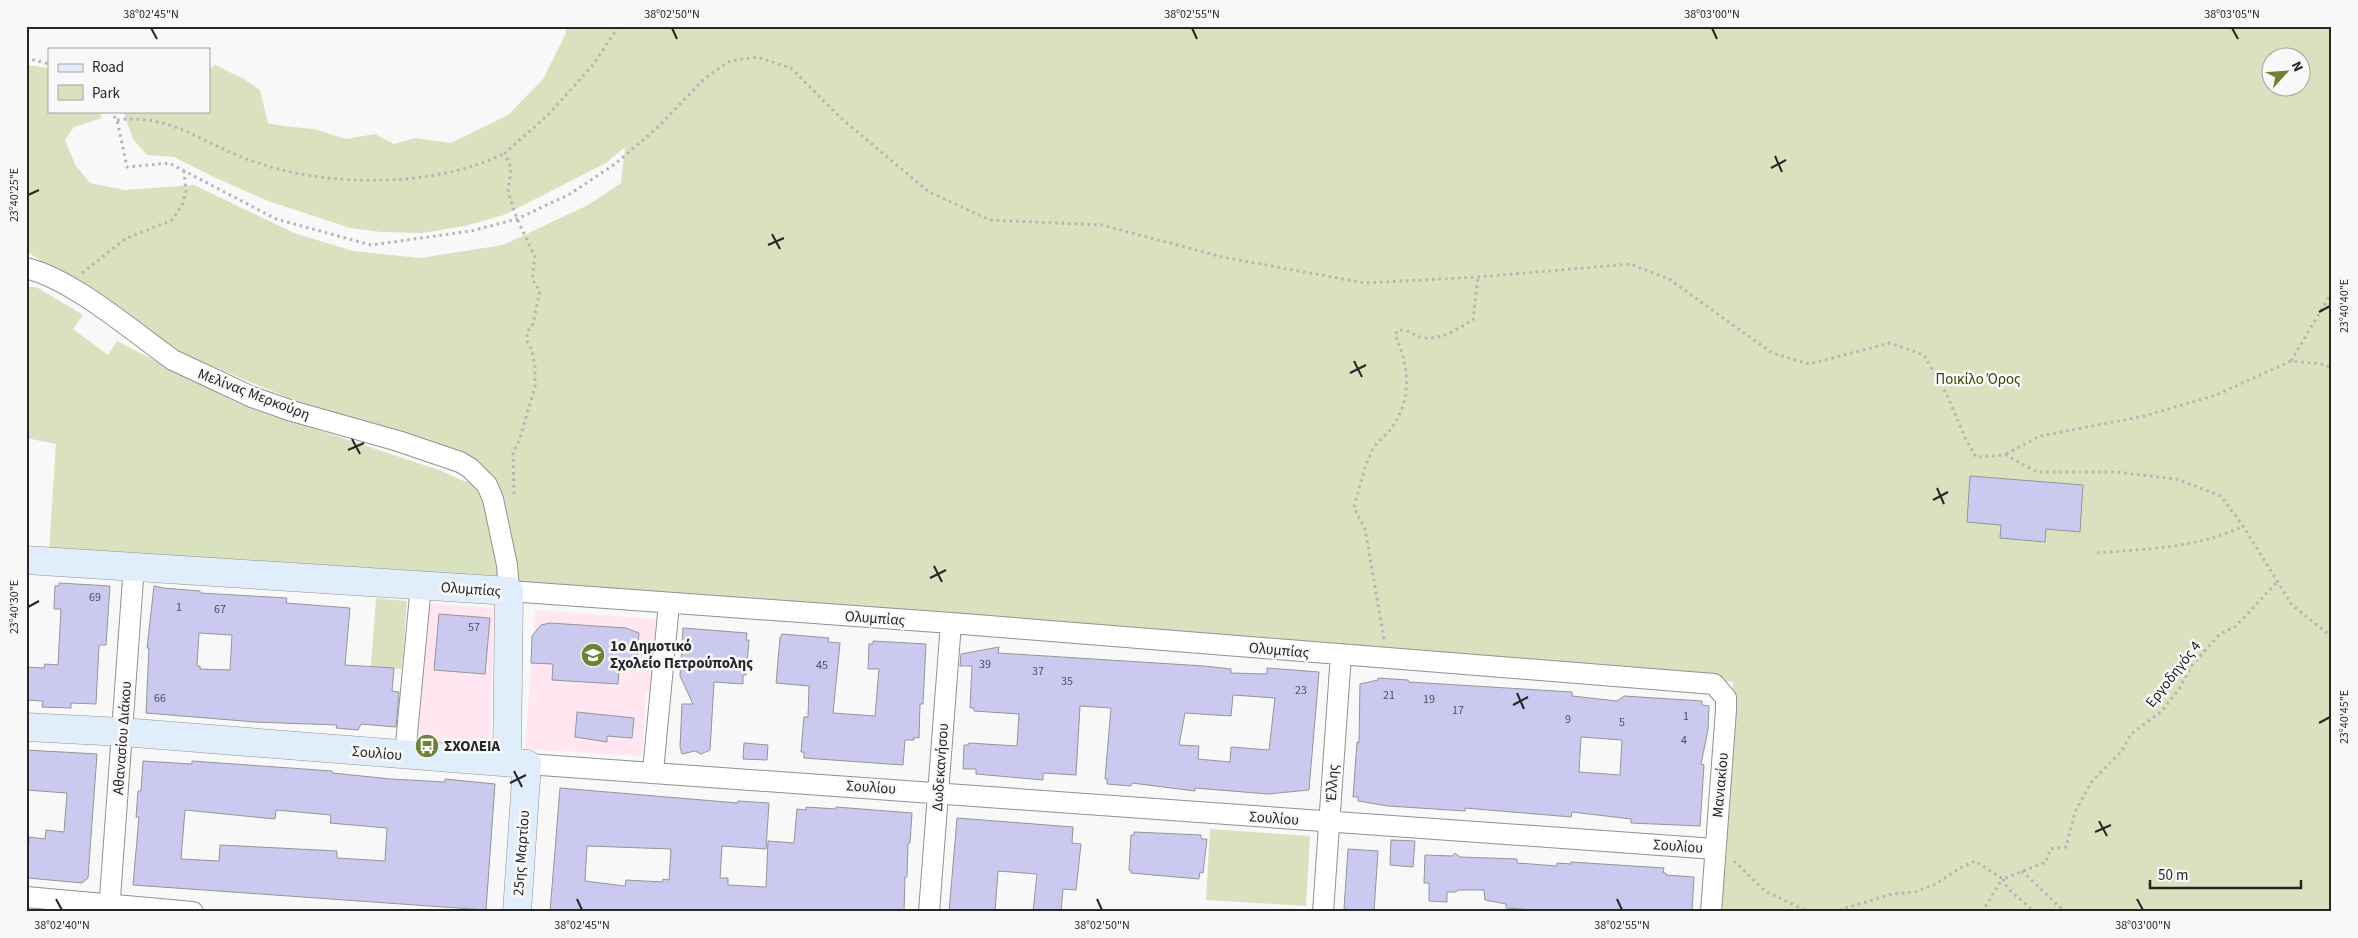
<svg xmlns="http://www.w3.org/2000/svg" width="2358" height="938" font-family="'Source Sans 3',sans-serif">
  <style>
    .education { fill: #ffe6f1 }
    .green { fill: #dae1bf; fill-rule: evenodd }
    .building { fill: #ccc9f0; stroke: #959596; fill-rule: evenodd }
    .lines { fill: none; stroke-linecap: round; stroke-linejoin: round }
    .street-casing { stroke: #919192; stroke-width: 22 }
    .secondary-casing { stroke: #919192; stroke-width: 29 }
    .path { stroke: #b4b4b5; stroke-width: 3; stroke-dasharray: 2.5 4; stroke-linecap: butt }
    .street { stroke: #fff; stroke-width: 20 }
    .secondary { stroke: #e0eefb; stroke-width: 28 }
    .ticks { fill: none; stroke: #262626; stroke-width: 2 }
    .labels { text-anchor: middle; stroke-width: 5; stroke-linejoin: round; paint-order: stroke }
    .number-label { font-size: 12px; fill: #504f58 }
    .park-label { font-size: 15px; fill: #3a4300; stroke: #f8f8f9 }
    .street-label { font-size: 15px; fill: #262626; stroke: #f8f8f9 }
    .poi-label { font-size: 15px; font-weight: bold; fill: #262626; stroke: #f8f8f9; text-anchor: start }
    .neatline { fill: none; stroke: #262626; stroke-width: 2 }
    .ticks-label { font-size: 12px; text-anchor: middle; fill: #262626 }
  </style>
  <rect width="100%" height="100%" fill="#f8f8f9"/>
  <!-- education -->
  <path class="education" d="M428 603 494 608 490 745 417 741Z
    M535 610 656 619 651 692H646L642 756 525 749Z"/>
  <!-- green -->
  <path class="green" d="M566 26H2332V912H1720L1733 682 1346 645 956 614 49 550 56 444 26 438V286L38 288 83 315 73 329 108 355 117 341 237 403 439 470 464 481 488 479 462 453 296 401 168 348 26 251V65L49 68V111H99L102 118 74 127 65 140 76 166 90 183 125 190 194 185 294 233 353 251 420 258 503 245 588 205 621 183 625 147 606 163 504 215 465 226 422 233 381 232 350 228 268 201 214 177 174 157 147 155 133 139 123 111H209V69L215 65 244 79 260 90 268 123 283 126 314 129 346 139 375 134 394 144 415 138 451 143 508 115 543 79 566 33ZM2270 58H2300V88H2270Z
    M376 598 407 601 402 669 371 666Z
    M1210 829 1310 836 1306 906 1206 900Z"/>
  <!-- building -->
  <path class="building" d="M1970 476 2083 485 2080 532 2046 529 2045 542 2000 538 2001 525 1967 522Z
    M59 583 110 586 106 645H99L96 704 71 703V708L42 707 43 701 26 700V667L44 668 45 664 58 665 61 609H54L55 586H59Z
    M154 586 163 588 200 591V593L287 598 286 603 350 608 345 665 394 668 392 691 399 692 396 727 361 724 358 730 336 728 337 725 255 722 146 713 149 648H147ZM199 633 232 635 230 670 200 669V666H197Z
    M439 614 490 618 485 674 434 670Z
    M550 623 626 628 639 633 636 670 619 669 618 684 552 680 553 664 531 663 532 636 541 625Z
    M683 628 747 633 746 640H749L746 675H743V684L714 682 710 750 701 754 695 751 682 754 680 747 682 704H693L680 676Z
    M782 634 829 638 828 642 840 643 833 713 875 716 879 669H868L869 644H873V641L926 644 923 704H920L919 738 914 737V740H905L903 765 804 758V752H801L804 717H808L809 686 776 683 780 638Z
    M999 647 998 653 1204 666 1231 669V673L1267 674V668L1319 672 1309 790 1268 794 1195 788V791L1132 783 1131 786 1107 784V779H1105L1111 708 1080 706 1076 775 1043 773V780L976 774V769H963L964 745H968L969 743 1017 746 1019 714 974 711V708H970L972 666H960L961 654ZM1233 695 1275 698 1269 750 1231 747 1230 762 1198 759 1199 746 1179 745 1185 713 1231 716Z
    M1378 678 1408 680 1409 682 1572 692V696L1617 701 1624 696 1702 701V705L1709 706 1708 730 1701 764 1704 765 1700 826 1631 823V819L1572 812 1571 817 1465 808V811L1388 806 1358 801V797H1353L1357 742 1359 743 1360 684 1378 680ZM1581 737 1622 740 1620 775 1579 772Z
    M577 712 634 718 632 738 607 736V742L575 737Z
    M744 743 768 745 767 760 743 759Z
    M26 750 97 754 88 878 82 883 28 878 26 875V842H29V837L45 839 46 830 64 832 67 793 26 790Z
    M143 761 192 764V761L332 771V773L391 779 445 782V779L495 784 486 910 133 885 139 817H136L138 791H141ZM185 810 275 819 276 810 331 815 330 823 387 828 385 861 337 858V851L220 845 219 861 181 859Z
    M560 788 738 803V801L769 803 766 849 722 846 720 878H728V885L766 887 768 841 794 843 797 809 806 810V807L836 809V807L912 813 910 843H908L907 877H905L904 912H550ZM587 846 671 849 669 880 663 879V882L626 880 625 886 585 881Z
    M957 818 1073 827 1072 843 1081 844 1076 890 1063 889 1061 912H1033L1037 874 998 871 995 912H949Z
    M1134 832 1201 835V839H1207L1203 873 1200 872 1199 879 1131 873V870H1129L1131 835H1134Z
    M1391 840 1415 841 1413 867 1390 865Z
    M1348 849 1378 851 1374 912H1350V910L1344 909Z
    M1455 853 1460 857 1517 859V863L1557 866V863L1571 864V862L1664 868 1663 873H1666V875L1694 877 1692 911 1564 912 1506 908V904L1485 900 1484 890H1458L1456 892H1447V902L1429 901V883H1424L1425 855 1452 856Z"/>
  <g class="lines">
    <!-- street casing -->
    <g class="street-casing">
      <path id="street" d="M26 268C74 280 132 331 173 360L252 397 292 411 398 441 460 462 470 468 487 485 493 499 507 565 509 591 951 623 1714 684 1726 698V710L1711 912
        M405 755 421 585
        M527 764 1715 849
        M653 771 669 604
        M26 897 193 912
        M109 912 134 565
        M929 912 951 623
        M1323 912 1341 654"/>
    </g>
    <!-- secondary casing -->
    <g class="secondary-casing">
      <path id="secondary" d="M26 560 509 591 507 762
        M26 727 122 732 527 764 517 912"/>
    </g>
    <!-- path -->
    <path class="path" d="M26 58 49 64
      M110 111 117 120 127 167 169 163 276 219 371 245 471 231 517 219 570 194 615 164 657 128 705 78 730 61 757 57 791 68 842 119 929 192 990 220 1102 225 1222 257 1365 283 1478 277 1630 264 1669 279 1772 353 1809 364 1890 343 1924 355 1947 395 1966 440 1976 457 2006 455 2037 472H2116L2176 479 2221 496 2243 526 2292 605 2332 637
      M117 120C167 114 195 138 239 156 315 188 431 190 505 153
      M82 273 125 239 172 220 182 205 186 191 184 171
      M2291 361 2332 292
      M2006 454 2040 436 2144 416 2216 395 2291 361 2321 364 2332 368
      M514 494 513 452 519 441 535 387V367L532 350 527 341V332L533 324 540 291 532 279 535 257 517 219 508 192 511 168 505 153 548 115 592 66 619 26
      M2097 553C2146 549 2198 548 2243 526
      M1384 639 1365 529 1354 508C1359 490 1363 470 1371 453 1374 444 1385 437 1391 429 1412 400 1410 367 1395 335L1398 330C1412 330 1415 337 1424 338 1443 340 1458 328 1473 320L1478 277
      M1734 861 1765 891 1809 912
      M2022 871 2065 912
      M2003 879C2007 893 2024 899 2033 912
      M1833 912 1892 894 1915 892 1936 884 1958 869 1975 861 2003 879 2046 862 2050 849 2066 847 2075 812 2092 781 2121 752 2131 734 2162 711 2179 689 2192 665 2220 634 2235 627 2277 582
      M1982 912 2002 879"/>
    <!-- street -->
    <use href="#street" class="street"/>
    <!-- secondary -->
    <use href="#secondary" class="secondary"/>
  </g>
  <!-- ticks -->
  <path class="ticks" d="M151 28 157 39M672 28 677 39M1192 28 1197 39M1712 28 1717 39M2232 28 2238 39M1775 156 1782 172M1771 168 1786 160M28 195 39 190M772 234 780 249M768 245 784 238M2319 312 2330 306M1354 361 1362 377M1350 373 1366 365M352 439 360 454M348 450 364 443M1937 488 1944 504M1933 500 1948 492M934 566 942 582M930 578 946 570M28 607 39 601M1517 693 1524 709M1513 705 1528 697M2319 723 2330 717M514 771 522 787M510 783 526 775M2099 821 2107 836M2095 832 2111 825M56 899 62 910M577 899 582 910M1097 899 1102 910M1617 899 1622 910M2137 899 2143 910"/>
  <!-- icons -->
  <defs>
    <g id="school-disc" transform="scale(1.25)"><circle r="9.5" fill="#6f8232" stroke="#f8f8f9"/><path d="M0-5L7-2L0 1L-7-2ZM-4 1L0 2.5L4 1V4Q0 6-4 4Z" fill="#fff"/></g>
    <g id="bus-disc" transform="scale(1.25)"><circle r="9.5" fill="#6f8232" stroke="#f8f8f9"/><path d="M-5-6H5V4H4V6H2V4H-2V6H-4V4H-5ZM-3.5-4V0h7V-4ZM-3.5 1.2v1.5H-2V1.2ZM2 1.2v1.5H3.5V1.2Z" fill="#fff"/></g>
  </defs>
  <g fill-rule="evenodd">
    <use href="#school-disc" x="593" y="655"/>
    <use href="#bus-disc" x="427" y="746"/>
  </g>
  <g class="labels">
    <!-- number labels -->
    <g class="number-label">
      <text x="95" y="601">69</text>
      <text x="179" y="611">1</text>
      <text x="220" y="613">67</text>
      <text x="474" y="631">57</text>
      <text x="985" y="668">39</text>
      <text x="822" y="669">45</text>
      <text x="1038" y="675">37</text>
      <text x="1067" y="685">35</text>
      <text x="1301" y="694">23</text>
      <text x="1389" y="699">21</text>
      <text x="160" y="702">66</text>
      <text x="1429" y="703">19</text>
      <text x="1458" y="714">17</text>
      <text x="1686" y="720">1</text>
      <text x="1568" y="723">9</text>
      <text x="1622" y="726">5</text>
      <text x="1684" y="744">4</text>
    </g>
    <!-- park labels -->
    <g class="park-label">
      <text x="1978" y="384">Ποικίλο Όρος</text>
    </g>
    <!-- street labels -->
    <g class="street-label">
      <text transform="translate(254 394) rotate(21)" y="5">Μελίνας Μερκούρη</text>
      <text transform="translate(471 589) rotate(4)" y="5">Ολυμπίας</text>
      <text transform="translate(875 618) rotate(4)" y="5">Ολυμπίας</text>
      <text transform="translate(1279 650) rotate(5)" y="5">Ολυμπίας</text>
      <text transform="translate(2173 674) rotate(-52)" y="5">Εργοδηγός 4</text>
      <text transform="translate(122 738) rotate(-86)" y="5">Αθανασίου Διάκου</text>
      <text transform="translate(377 753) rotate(5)" y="5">Σουλίου</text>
      <text transform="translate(940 767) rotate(-86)" y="5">Δωδεκανήσου</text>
      <text transform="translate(1332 783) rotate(-86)" y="5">Έλλης</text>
      <text transform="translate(1720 785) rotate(-85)" y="5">Μανιακίου</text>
      <text transform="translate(871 787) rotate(4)" y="5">Σουλίου</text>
      <text transform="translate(1274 818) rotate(4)" y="5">Σουλίου</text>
      <text transform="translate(1678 846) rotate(4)" y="5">Σουλίου</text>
      <text transform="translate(521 853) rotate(-86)" y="5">25ης Μαρτίου</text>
    </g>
    <!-- poi labels -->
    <g class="poi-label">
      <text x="610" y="651">1ο Δημοτικό<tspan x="610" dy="17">Σχολείο Πετρούπολης</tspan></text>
      <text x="444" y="751">ΣΧΟΛΕΙΑ</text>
    </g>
  </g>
  <!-- border -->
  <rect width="2358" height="938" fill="none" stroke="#f8f8f9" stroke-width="55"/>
  <!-- legend -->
  <rect x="48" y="48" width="162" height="65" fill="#f8f8f9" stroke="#a4a4a5"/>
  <rect x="58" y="64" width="25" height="8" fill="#e0eefb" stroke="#a4a4a5"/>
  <text x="92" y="72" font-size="15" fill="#262626">Road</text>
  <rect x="58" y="85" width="25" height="15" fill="#dae1bf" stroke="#a4a4a5"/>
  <text x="92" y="98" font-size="15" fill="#262626">Park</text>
  <!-- north arrow -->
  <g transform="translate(2286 72) rotate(64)"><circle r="24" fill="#f8f8f9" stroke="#a4a4a5"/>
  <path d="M0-4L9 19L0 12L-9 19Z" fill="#6f8232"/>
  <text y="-8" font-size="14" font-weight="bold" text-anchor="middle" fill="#262626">N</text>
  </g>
  <!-- scale -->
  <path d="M2150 880v8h151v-8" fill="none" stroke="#262626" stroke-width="2.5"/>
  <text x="2158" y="880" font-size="15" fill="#262626" stroke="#f8f8f9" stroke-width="4" paint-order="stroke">50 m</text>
  <rect x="28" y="28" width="2302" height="882" class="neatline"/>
  <g class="ticks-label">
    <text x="151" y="18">38°02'45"N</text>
    <text x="672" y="18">38°02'50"N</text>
    <text x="1192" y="18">38°02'55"N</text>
    <text x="1712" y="18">38°03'00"N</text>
    <text x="2232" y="18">38°03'05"N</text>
    <text transform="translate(14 195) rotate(-90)" y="4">23°40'25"E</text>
    <text transform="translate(2344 306) rotate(-90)" y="4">23°40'40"E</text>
    <text transform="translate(14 607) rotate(-90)" y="4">23°40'30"E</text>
    <text transform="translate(2344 717) rotate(-90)" y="4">23°40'45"E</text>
    <text x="62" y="929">38°02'40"N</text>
    <text x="582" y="929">38°02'45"N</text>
    <text x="1102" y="929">38°02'50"N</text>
    <text x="1622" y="929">38°02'55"N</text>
    <text x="2143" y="929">38°03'00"N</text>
  </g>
</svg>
